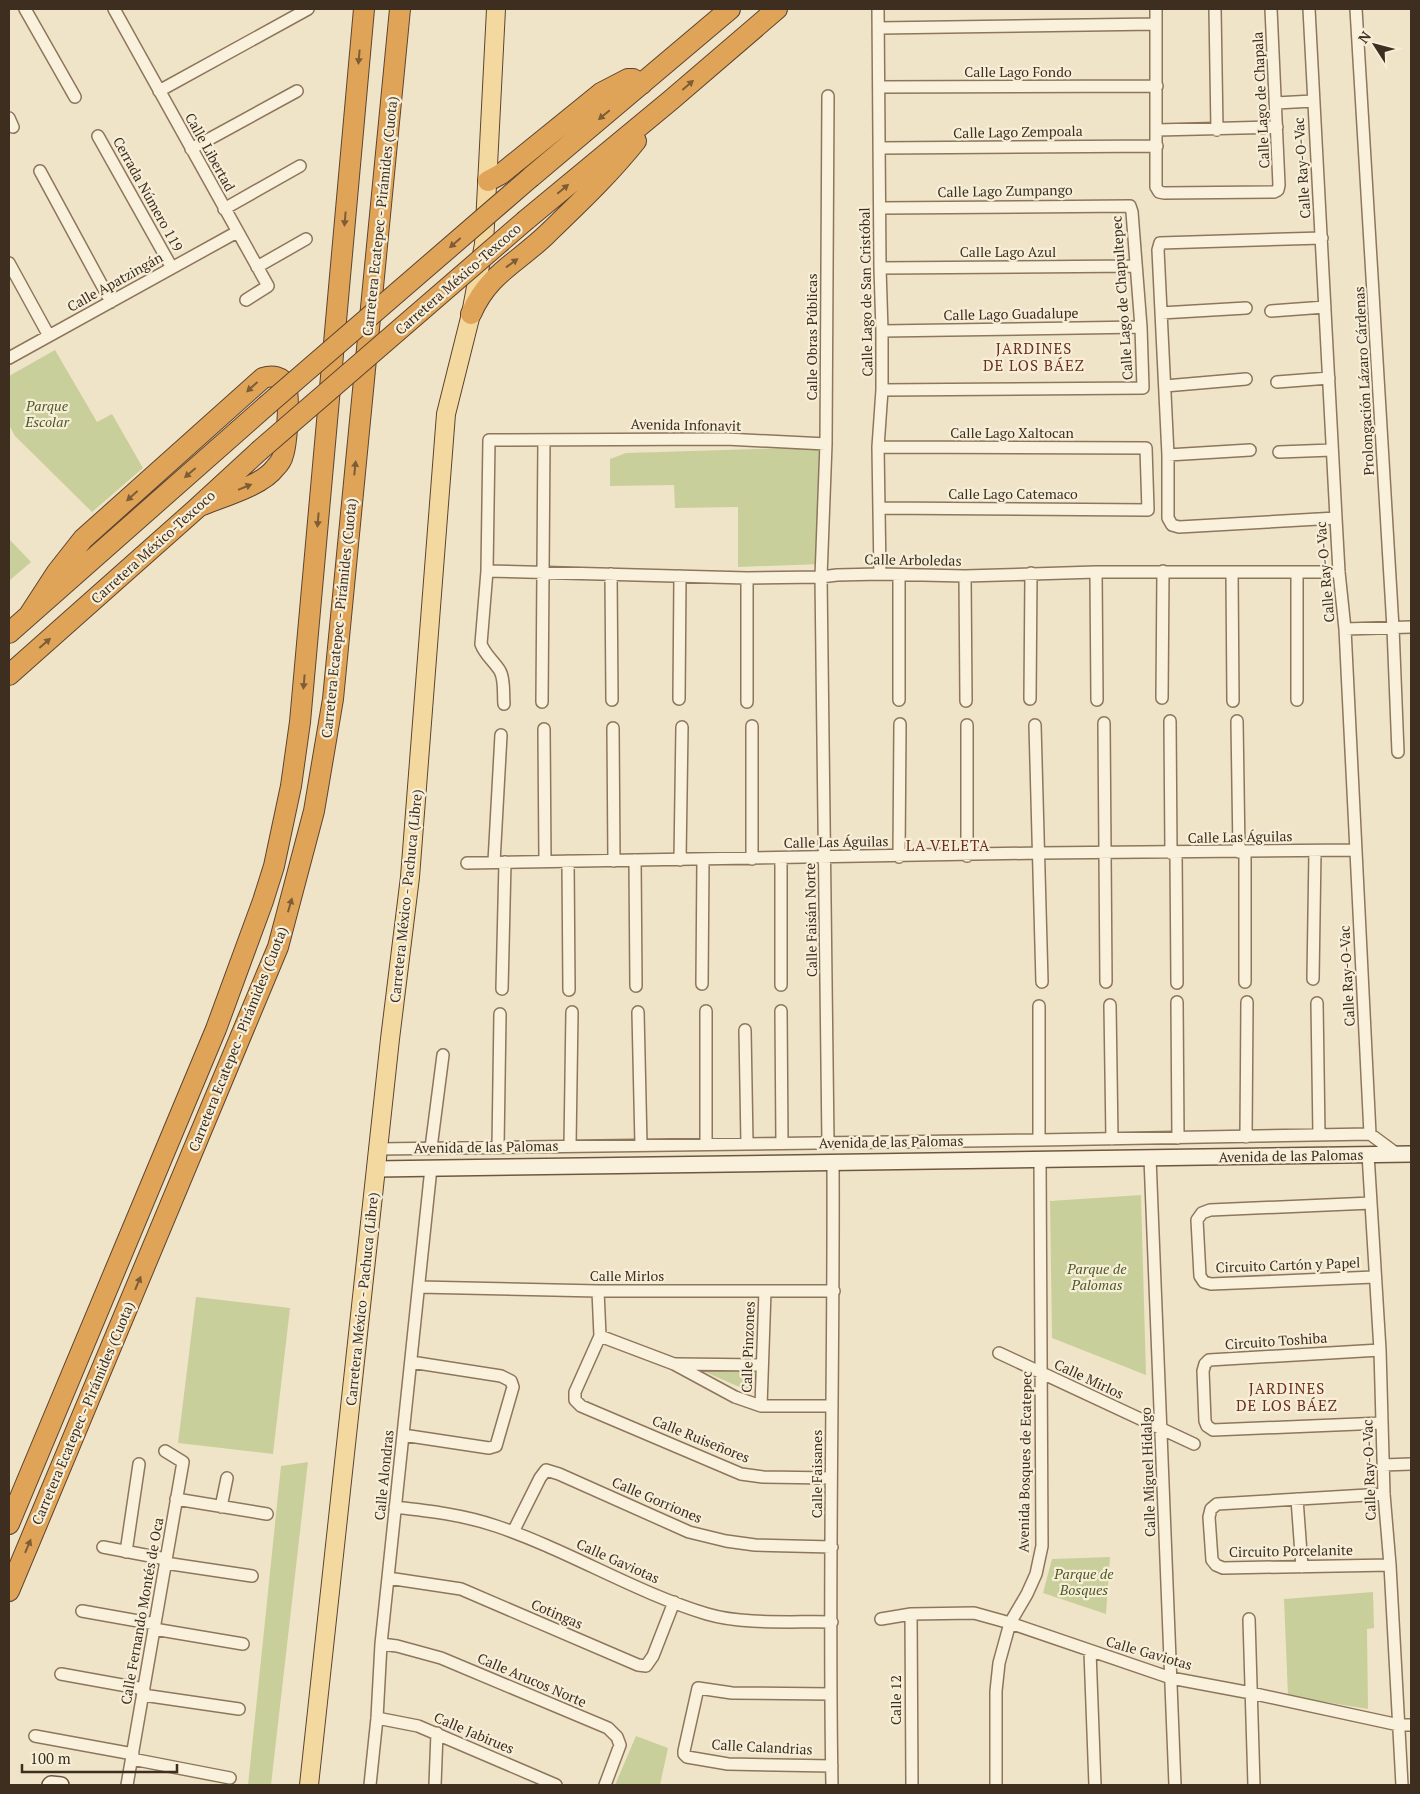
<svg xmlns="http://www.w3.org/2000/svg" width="1420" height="1794" font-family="'PT Serif',serif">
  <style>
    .green { fill: #c9cf9b }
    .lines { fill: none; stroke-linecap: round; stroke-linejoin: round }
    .street-casing { stroke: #8d765c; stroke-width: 14 }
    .secondary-casing { stroke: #6f573f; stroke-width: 18 }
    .primary-casing { stroke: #5b4430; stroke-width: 20 }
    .highway-casing { stroke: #5b4430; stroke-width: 22 }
    .street { stroke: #faf1dc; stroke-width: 11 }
    .secondary { stroke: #faf1dc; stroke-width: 15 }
    .primary { stroke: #f3d9a0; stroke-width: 18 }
    .highway { stroke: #e0a458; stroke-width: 20 }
    .highway-bridge-casing { stroke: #5b4430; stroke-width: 22; stroke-linecap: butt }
    .highway-bridge { stroke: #e0a458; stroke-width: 20 }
    .oneway { fill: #7e5d36 }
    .labels { text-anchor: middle; stroke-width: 4.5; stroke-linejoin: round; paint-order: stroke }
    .street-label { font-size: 14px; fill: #3d2e20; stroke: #f7eed8 }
    .park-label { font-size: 14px; font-style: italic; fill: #4d5a26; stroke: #f7eed8 }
    .neighbourhood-label { font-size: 15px; letter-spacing: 1px; fill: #6b2e1e; stroke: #f7eed8 }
  </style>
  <rect width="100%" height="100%" fill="#f0e4c8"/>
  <!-- green -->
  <path class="green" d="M55 350 97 422 112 414 143 468 92 512 15 436 9 425V376Z
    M822 447 821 564 738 567V507L675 508 674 485 610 486V459L626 453Z
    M9 539 31 562 9 581Z
    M1141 1195 1146 1375 1052 1338 1050 1201Z
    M196 1297 290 1308 273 1454 178 1443Z
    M703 1371H755L753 1393Z
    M308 1462 271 1785H248L281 1466Z
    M1110 1557 1106 1614 1043 1593 1052 1559Z
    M1373 1592 1374 1628 1367 1629 1368 1709 1288 1696 1284 1599Z
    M636 1736 668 1748 660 1785H615Z"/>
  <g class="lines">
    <!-- street casing -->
    <g class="street-casing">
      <path id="street" d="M25 9 75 97
        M114 9 268 286 246 300
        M878 9 880 268 882 331V390L878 447 880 574
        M1156 9V187L1159 192 1164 193 1274 192 1278 190 1279 185 1271 9
        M1215 9 1217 130
        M1309 9 1336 518 1339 572 1345 629 1370 1134
        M1356 9 1393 628 1398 752
        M879 28 1156 24
        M879 87 1157 86
        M159 91 308 9
        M828 96 826 444 821 577 828 1143
        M1276 103 1313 101
        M9 118 13 127
        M1157 130 1277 127
        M98 136 172 268
        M879 148 1157 146
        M191 149 297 91
        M40 171 111 302
        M880 208 1130 206 1132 212 1141 327 1143 388 882 390
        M224 209 300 166
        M1322 238 1160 243 1158 250 1168 455V518L1172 525 1179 527 1336 518
        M9 263 49 336
        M257 267 306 239
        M880 268 1135 266
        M1271 311 1325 307
        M1161 313 1246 308
        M882 331 1141 327
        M9 358 237 232
        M1277 382 1329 378
        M1165 386 1246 379
        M878 447 1146 448 1148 510 879 508
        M1279 452 1332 450
        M1168 455 1250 450
        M487 571 747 578 821 577 837 575 880 574 965 576 1096 572H1339
        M1096 572 1097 700
        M1232 572 1233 701
        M1297 572V700
        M611 574 612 700
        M899 575V700
        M965 576 966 701
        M1345 629 1411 627
        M1162 698 1163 571
        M679 699 680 576
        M1030 699 1031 573
        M542 702 544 440
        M747 702V578
        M504 704C503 694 505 680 500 671 494 661 485 655 481 644L487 571 489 440 726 439 826 444
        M1170 721 1171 853
        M1237 721 1239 852
        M1104 723 1106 982
        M1035 725 1042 982
        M752 726V859
        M613 728 614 861
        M544 729 545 861
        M1245 852V982
        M1176 853 1177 983
        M967 856V725
        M899 857 900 724
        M635 860 636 986
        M680 860 682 727
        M568 861 569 990
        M494 862 501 735
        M467 863 1039 853 1355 850
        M1313 979 1315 851
        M702 984 703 859
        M781 985V858
        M502 989 505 862
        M1177 1002 1178 1138
        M1317 1003 1319 1135
        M1110 1005 1112 1139
        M1039 1006V1140
        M706 1011V1144
        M781 1011 782 1143
        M638 1012 641 1145
        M745 1030 747 1144
        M1246 1137 1247 1002
        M570 1146 572 1012
        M498 1147 500 1014
        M431 1148 443 1055
        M378 1149 1039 1140 1370 1134 1397 1154
        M1368 1154 1380 1350 1384 1494 1390 1565 1402 1785
        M1150 1158 1175 1785
        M1371 1203 1210 1210 1202 1213 1197 1220 1200 1276 1204 1282 1211 1284 1374 1277
        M419 1287 598 1291H834
        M598 1291 600 1336 575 1392V1400L581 1406 741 1474 763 1477 831 1478
        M600 1336 674 1364 735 1397 761 1406H832
        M1380 1350 1209 1360 1205 1364 1203 1371 1205 1421 1207 1426 1213 1430 1382 1423
        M999 1353 1194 1444
        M676 1364 762 1365
        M761 1406 765 1291
        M403 1435 489 1448 496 1446 513 1387 511 1381 501 1376 411 1362
        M1383 1465 1411 1464
        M1384 1494 1217 1504 1211 1509 1209 1517 1212 1560 1216 1565 1223 1568 1390 1565
        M176 1499 267 1514
        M1297 1499 1302 1567
        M221 1507 227 1478
        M395 1507C430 1511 464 1515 496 1526 568 1550 634 1592 707 1614 744 1625 793 1621 832 1622
        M513 1532 540 1478 546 1470 559 1474 689 1532 726 1541 755 1545 832 1547
        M103 1547 166 1559
        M126 1552 139 1464
        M165 1563 252 1576
        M388 1578 461 1589 638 1665 646 1666 653 1656 674 1602
        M82 1611 155 1624
        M911 1614 912 1785
        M881 1619 911 1614 974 1613 1010 1623 1171 1678 1251 1693 1399 1725H1411
        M1249 1619 1254 1785
        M154 1629 243 1644
        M381 1644 397 1646 441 1658 608 1728 617 1737 620 1745 605 1785
        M1090 1651 1095 1785
        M61 1674 144 1689
        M831 1694 732 1693 698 1688 684 1751V1754L687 1757 728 1764 832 1766
        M143 1695 239 1709
        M377 1718 418 1726 556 1785
        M35 1736 133 1754
        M132 1759 230 1778
        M127 1785 183 1462 165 1451
        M370 1785 377 1718 381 1644 431 1168
        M435 1785 437 1733
        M832 1785C828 1578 834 1370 833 1163
        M996 1785V1691L999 1663 1010 1623 1027 1594 1036 1574 1042 1546 1040 1160"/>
    </g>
    <!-- secondary casing -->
    <g class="secondary-casing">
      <path id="secondary" d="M376 1169 1411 1154
        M50 1785 51 1784 61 1785"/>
    </g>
    <!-- primary casing -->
    <g class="primary-casing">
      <path id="primary" d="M309 1785 390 1039 410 877 446 414 471 314 484 244 496 9"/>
    </g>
    <!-- highway casing -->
    <g class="highway-casing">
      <path id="highway" d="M531 177 730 9
        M488 181 501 174 601 93 628 79H633L642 84
        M526 220 671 100 777 9
        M471 314C488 274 517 263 546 235 577 205 609 175 636 141
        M29 615 57 572 83 539 263 378C272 375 282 376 286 386 290 396 287 444 283 455 282 460 279 464 275 468 262 486 221 497 200 506
        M9 633 266 406
        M9 675 196 509 259 451
        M9 1524 216 1029 263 901 274 866 291 786 300 722 364 9
        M9 1591 278 947 314 811 333 699 400 9"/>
    </g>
    <!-- street -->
    <use href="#street" class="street"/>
    <!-- secondary -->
    <use href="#secondary" class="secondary"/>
    <!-- primary -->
    <use href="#primary" class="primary"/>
    <!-- highway -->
    <use href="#highway" class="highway"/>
    <!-- highway-bridge casing -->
    <g class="highway-bridge-casing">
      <path id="highway-bridge" d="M266 406 531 177
        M259 451 526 220"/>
    </g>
    <!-- highway-bridge -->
    <use href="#highway-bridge" class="highway-bridge"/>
  </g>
  <!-- one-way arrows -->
  <defs><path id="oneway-solid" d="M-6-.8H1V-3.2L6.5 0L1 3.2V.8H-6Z" transform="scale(1.25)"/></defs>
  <g class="oneway">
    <use href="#oneway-solid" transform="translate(359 57) rotate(95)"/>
    <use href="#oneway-solid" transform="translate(688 85) rotate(-41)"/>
    <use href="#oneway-solid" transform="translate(604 115) rotate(140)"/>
    <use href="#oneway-solid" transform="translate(563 189) rotate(-40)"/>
    <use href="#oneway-solid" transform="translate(345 219) rotate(95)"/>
    <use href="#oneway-solid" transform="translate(455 243) rotate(139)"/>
    <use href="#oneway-solid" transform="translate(512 263) rotate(-36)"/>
    <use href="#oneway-solid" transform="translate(252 387) rotate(138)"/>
    <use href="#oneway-solid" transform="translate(355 468) rotate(-84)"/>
    <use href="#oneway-solid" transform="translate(190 473) rotate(139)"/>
    <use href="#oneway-solid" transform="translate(245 487) rotate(-22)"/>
    <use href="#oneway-solid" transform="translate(132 496) rotate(138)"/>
    <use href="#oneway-solid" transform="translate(318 520) rotate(95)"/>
    <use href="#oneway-solid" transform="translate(45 643) rotate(-41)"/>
    <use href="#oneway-solid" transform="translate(304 682) rotate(95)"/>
    <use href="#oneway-solid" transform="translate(290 905) rotate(-74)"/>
    <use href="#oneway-solid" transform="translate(138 1283) rotate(-67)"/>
    <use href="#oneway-solid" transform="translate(28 1546) rotate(-67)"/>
  </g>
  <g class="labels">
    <!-- street labels -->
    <g class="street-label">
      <text x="1018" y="77">Calle Lago Fondo</text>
      <text transform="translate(1261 100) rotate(-93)" y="5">Calle Lago de Chapala</text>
      <text transform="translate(1018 132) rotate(-1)" y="5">Calle Lago Zempoala</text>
      <text transform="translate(210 152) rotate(61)" y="5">Calle Libertad</text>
      <text transform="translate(1302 168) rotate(-94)" y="5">Calle Ray-O-Vac</text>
      <text transform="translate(1005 191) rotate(-1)" y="5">Calle Lago Zumpango</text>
      <text transform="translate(148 194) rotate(61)" y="5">Cerrada Número 119</text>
      <text transform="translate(380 216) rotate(-84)" y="5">Carretera Ecatepec - Pirámides (Cuota)</text>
      <text x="1008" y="257">Calle Lago Azul</text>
      <text transform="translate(458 279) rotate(-41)" y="5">Carretera México-Texcoco</text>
      <text transform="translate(115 282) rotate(-29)" y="5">Calle Apatzingán</text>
      <text transform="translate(866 292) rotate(-91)" y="5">Calle Lago de San Cristóbal</text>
      <text transform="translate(1122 298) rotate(-94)" y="5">Calle Lago de Chapultepec</text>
      <text transform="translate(1011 314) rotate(-1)" y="5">Calle Lago Guadalupe</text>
      <text transform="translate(812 337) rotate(-90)" y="5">Calle Obras Públicas</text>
      <text transform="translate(1364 381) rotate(-93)" y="5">Prolongación Lázaro Cárdenas</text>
      <text transform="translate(686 425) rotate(1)" y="5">Avenida Infonavit</text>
      <text x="1012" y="438">Calle Lago Xaltocan</text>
      <text x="1013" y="499">Calle Lago Catemaco</text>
      <text transform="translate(153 547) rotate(-42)" y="5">Carretera México-Texcoco</text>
      <text transform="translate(913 560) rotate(1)" y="5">Calle Arboledas</text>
      <text transform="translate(1325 572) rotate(-95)" y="5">Calle Ray-O-Vac</text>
      <text transform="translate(339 618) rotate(-84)" y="5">Carretera Ecatepec - Pirámides (Cuota)</text>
      <text transform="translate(1240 837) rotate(-1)" y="5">Calle Las Águilas</text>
      <text transform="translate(836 842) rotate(-1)" y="5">Calle Las Águilas</text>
      <text transform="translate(406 896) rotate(-84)" y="5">Carretera México - Pachuca (Libre)</text>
      <text transform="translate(811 920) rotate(-91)" y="5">Calle Faisán Norte</text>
      <text transform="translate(1347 976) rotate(-93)" y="5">Calle Ray-O-Vac</text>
      <text transform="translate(238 1039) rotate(-68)" y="5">Carretera Ecatepec - Pirámides (Cuota)</text>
      <text transform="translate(891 1142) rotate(-1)" y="5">Avenida de las Palomas</text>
      <text transform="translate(486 1147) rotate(-1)" y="5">Avenida de las Palomas</text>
      <text transform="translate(1291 1156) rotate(-1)" y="5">Avenida de las Palomas</text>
      <text transform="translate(1288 1265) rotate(-2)" y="5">Circuito Cartón y Papel</text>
      <text x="627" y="1281">Calle Mirlos</text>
      <text transform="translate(362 1299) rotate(-84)" y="5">Carretera México - Pachuca (Libre)</text>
      <text transform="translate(1276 1341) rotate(-4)" y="5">Circuito Toshiba</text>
      <text transform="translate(748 1347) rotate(-88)" y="5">Calle Pinzones</text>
      <text transform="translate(1089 1379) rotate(25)" y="5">Calle Mirlos</text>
      <text transform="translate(83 1413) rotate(-67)" y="5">Carretera Ecatepec - Pirámides (Cuota)</text>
      <text transform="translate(701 1439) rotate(22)" y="5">Calle Ruiseñores</text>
      <text transform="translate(1025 1462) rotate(-89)" y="5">Avenida Bosques de Ecatepec</text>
      <text transform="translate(1369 1470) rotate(-92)" y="5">Calle Ray-O-Vac</text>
      <text transform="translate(1148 1472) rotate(-92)" y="5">Calle Miguel Hidalgo</text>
      <text transform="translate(817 1474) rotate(-90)" y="5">Calle Faisanes</text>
      <text transform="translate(384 1475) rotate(-84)" y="5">Calle Alondras</text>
      <text transform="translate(657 1500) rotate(23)" y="5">Calle Gorriones</text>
      <text transform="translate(1291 1551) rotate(-1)" y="5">Circuito Porcelanite</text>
      <text transform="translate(618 1561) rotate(24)" y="5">Calle Gaviotas</text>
      <text transform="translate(142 1611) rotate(-80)" y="5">Calle Fernando Montés de Oca</text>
      <text transform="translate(557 1614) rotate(23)" y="5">Cotingas</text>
      <text transform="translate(1149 1653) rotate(16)" y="5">Calle Gaviotas</text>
      <text transform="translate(532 1680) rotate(23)" y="5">Calle Arucos Norte</text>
      <text transform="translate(896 1700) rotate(-90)" y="5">Calle 12</text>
      <text transform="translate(474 1733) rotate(23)" y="5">Calle Jabirues</text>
      <text transform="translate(762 1747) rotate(3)" y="5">Calle Calandrias</text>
    </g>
    <!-- park labels -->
    <g class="park-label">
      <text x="47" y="411">Parque<tspan x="47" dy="16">Escolar</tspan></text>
      <text x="1097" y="1274">Parque de<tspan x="1097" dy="16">Palomas</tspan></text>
      <text x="1084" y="1579">Parque de<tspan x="1084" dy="16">Bosques</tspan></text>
    </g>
    <!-- neighbourhood labels -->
    <g class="neighbourhood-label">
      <text x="1034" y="354">JARDINES<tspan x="1034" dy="17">DE LOS BÁEZ</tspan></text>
      <text x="948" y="851">LA VELETA</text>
      <text x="1287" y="1394">JARDINES<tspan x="1287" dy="17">DE LOS BÁEZ</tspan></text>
    </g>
  </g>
  <!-- border -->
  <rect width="1420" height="1794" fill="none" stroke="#3d2e20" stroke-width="20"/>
  <!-- north arrow -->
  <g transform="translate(1375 45) rotate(306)" stroke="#f7eed8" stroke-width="4" paint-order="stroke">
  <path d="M0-4L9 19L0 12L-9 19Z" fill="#3d2e20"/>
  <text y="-8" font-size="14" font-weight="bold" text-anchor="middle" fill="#3d2e20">N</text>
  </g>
  <!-- scale -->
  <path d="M22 1764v8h155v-8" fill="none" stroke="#3d2e20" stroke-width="2.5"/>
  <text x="30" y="1764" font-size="15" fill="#3d2e20" stroke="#f7eed8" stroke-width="4" paint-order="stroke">100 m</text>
</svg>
